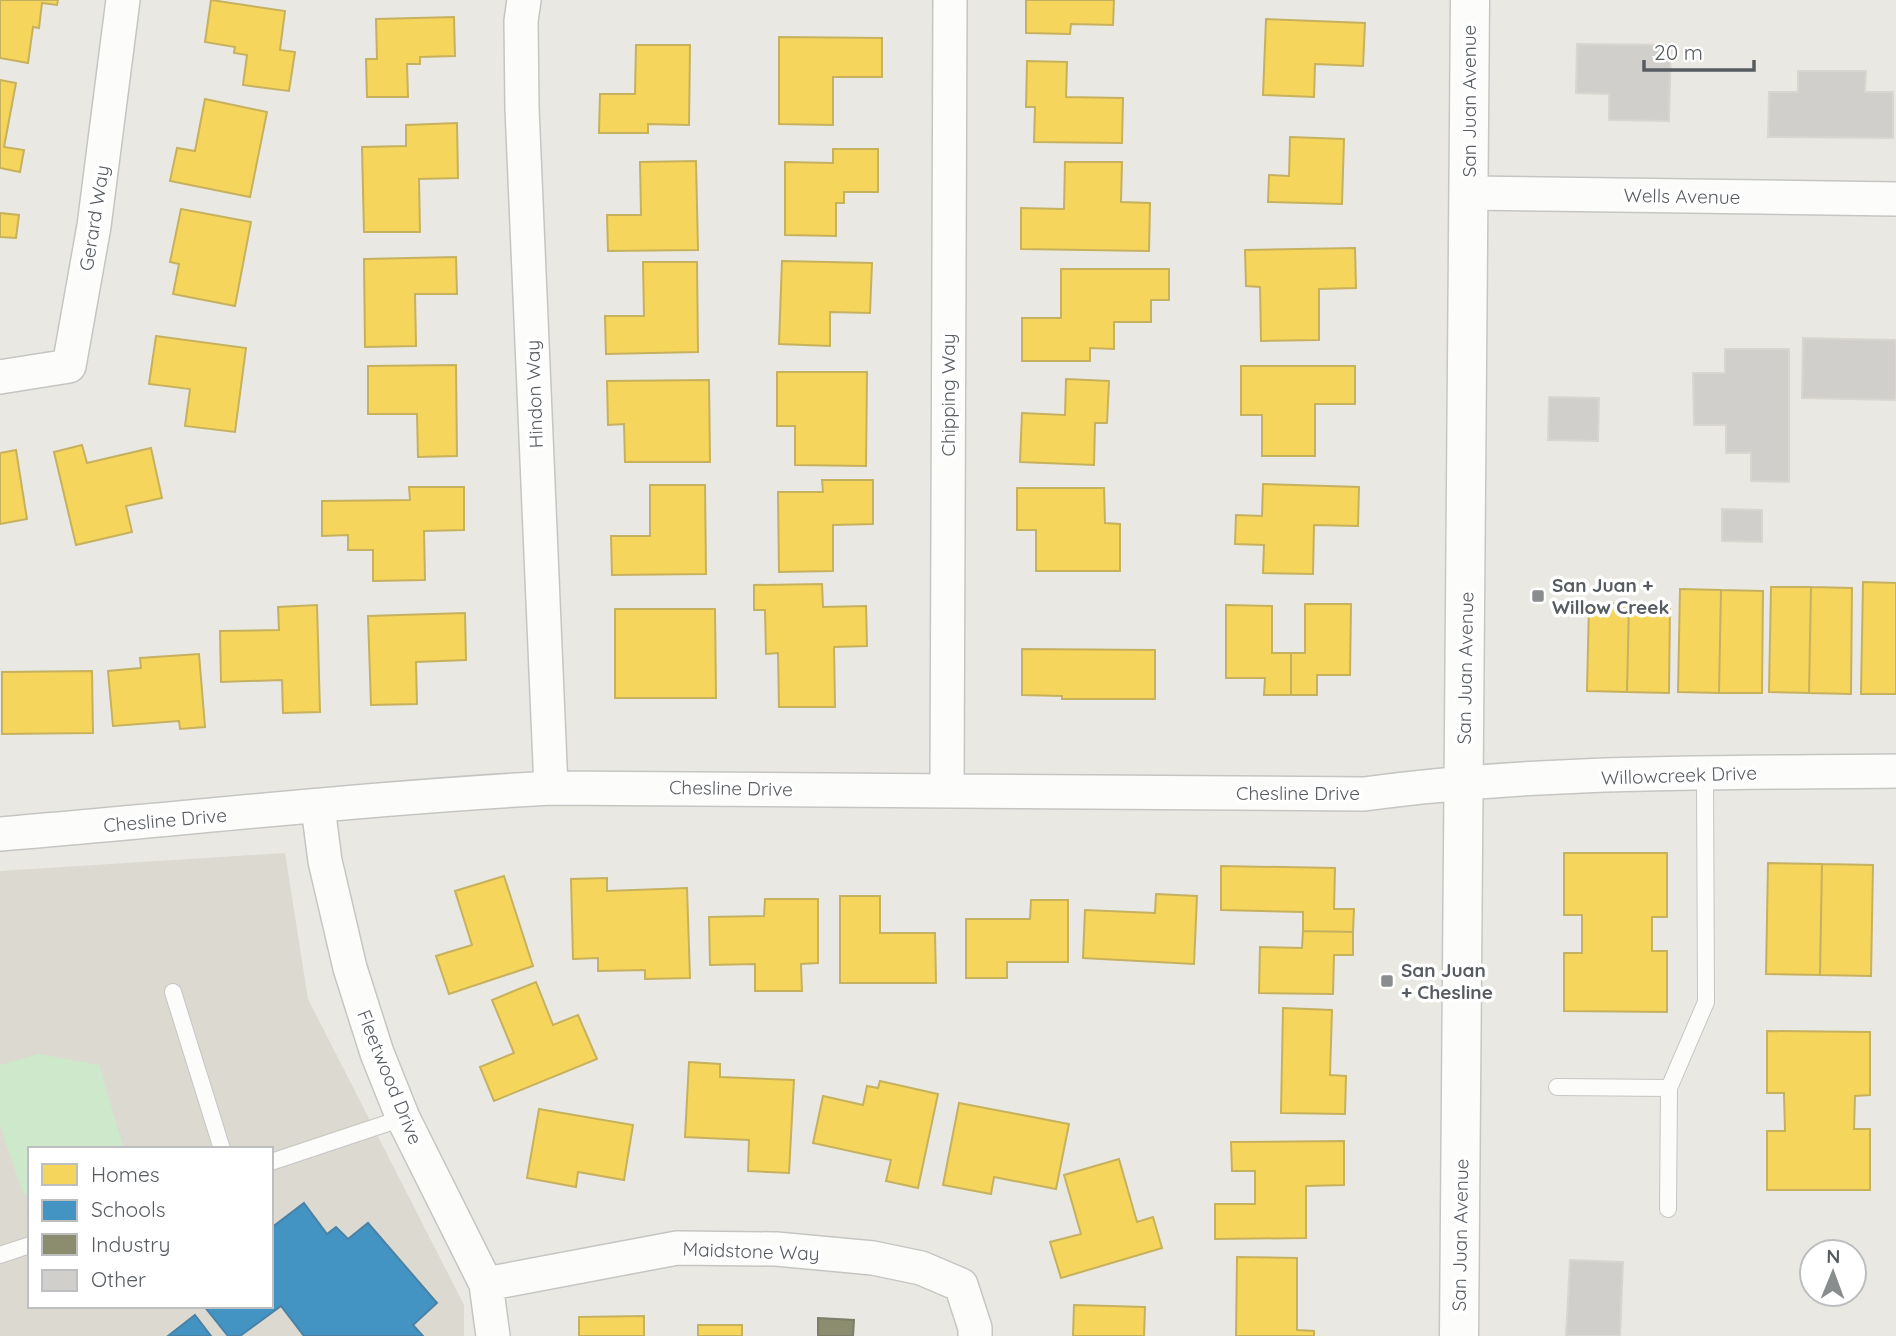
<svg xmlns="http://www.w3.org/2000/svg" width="1896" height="1336" font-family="Quicksand,sans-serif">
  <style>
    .education { fill: #dcd9d0; fill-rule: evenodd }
    .green { fill: #cde8ca }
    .homes { fill: #f6d55c; stroke: #c6b15e; stroke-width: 2 }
    .schools { fill: #4393c3; stroke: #4982a6; stroke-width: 2 }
    .industry { fill: #8c8c6e; stroke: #7c7e6a; stroke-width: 2 }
    .building { fill: #d1cfcc; stroke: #d9d6d1; stroke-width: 2 }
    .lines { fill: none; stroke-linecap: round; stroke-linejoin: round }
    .lane-casing { stroke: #c5c6c4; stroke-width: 18 }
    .street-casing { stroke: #c5c6c4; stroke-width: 36 }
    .secondary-casing { stroke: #c6c7c5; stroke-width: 41 }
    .lane { stroke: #fcfcfb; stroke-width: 16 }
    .street { stroke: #fcfcfb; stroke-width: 33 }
    .secondary { stroke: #fcfcfb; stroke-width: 38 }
    .poi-dot { fill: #8a8d8e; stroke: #fff; stroke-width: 2.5 }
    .labels { text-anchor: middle; stroke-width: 7; stroke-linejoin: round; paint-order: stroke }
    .street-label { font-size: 19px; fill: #575c61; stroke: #fff }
    .poi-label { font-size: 19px; font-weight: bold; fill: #575c61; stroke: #fff; text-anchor: start }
  </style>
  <rect width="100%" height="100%" fill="#eae8e2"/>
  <!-- education -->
  <path class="education" d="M285 853 308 999 464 1305V1336H0V871ZM30 1149H271V1306H30Z"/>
  <!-- green -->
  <path class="green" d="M39 1054 99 1065 124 1149H30V1197L24 1194 21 1188 0 1125V1065Z"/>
  <!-- homes -->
  <path class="homes" d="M0 0H58L57 5 42 3 39 28 33 27 28 63 0 58Z
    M211 0 285 11 280 50 295 52 289 91 243 85 247 55 234 53 235 47 205 42Z
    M1026 0H1114L1113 25 1071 24 1070 34 1026 33Z
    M454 17 455 56 420 57V64H407L408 97H367L366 59H377L376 19Z
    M1266 19 1365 23 1363 66 1315 64 1314 97 1263 95Z
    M779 37 882 38V77H833V125L779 124Z
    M636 45H690L689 125 648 124V133H599L600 94H635Z
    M1027 61 1067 62 1066 97 1123 98 1122 143 1034 142 1035 107H1026Z
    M0 80 16 83 4 147 24 150 20 172 0 168Z
    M205 99 267 112 250 197 170 181 177 148 195 151Z
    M457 123 458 178 419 179 420 232H364L362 147 406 146V125Z
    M1290 137 1344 139 1342 204 1268 202 1269 175 1289 176Z
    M833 149H878V192H844V203H836V236L785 235V162L833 163Z
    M696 161 698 250 608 251 607 215H641L640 162Z
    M1065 162H1122L1121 202 1150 203 1149 251 1021 249V208L1064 209Z
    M181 209 251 222 235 306 173 294 179 264 170 262Z
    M0 213 19 215 16 238 0 237Z
    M1355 248 1356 288 1319 289V340L1261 341 1260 287 1246 286 1245 250Z
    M456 257 457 294H415L416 346 365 347 364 259Z
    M782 261 872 263 870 313 830 312V346L779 344Z
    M643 262H697L698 352 606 354 605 316H644Z
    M1061 269H1169V300H1151V322H1114V349L1090 348V361H1022V318H1061Z
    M156 336 246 348 235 432 185 426 190 389 149 384Z
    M456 365 457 456 418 457 417 414H368V366Z
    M1241 366H1355V404H1315V456H1262V415H1241Z
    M777 372H867L866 466 795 465V426H777Z
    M1066 379 1109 381 1107 423H1095L1094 465 1020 462 1022 413 1065 415Z
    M709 380 710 462H625L624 424 608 425 607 381Z
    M82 445 87 463 151 448 162 498 126 506 132 532 76 545 54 452Z
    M16 450 27 519 0 524V453Z
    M822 480H873V524L833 525V571L779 572 778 492H823Z
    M1263 484 1359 487 1358 526 1314 525 1313 574 1263 573 1264 545 1235 544 1236 515 1262 516Z
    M650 485H705L706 574 612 575 611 536H650Z
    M409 487H464V530L424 531 425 580 373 581V550H348V535L322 536V501L410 500Z
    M1017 488H1104L1105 523 1120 524V571H1036V530H1017Z
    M1863 582 1896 583V694H1861Z
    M822 584 823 607 866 606 867 646 834 647 835 707H779L778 653 766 654 765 610H754V585Z
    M1771 587H1811L1809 693 1769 692Z
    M1811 587 1852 588 1851 694 1809 693Z
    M1680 589 1721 590 1719 693 1678 692Z
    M1721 590 1763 591 1762 693H1719Z
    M1589 603 1629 604 1627 692 1587 691Z
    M1305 604H1351L1350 675H1317V695H1291V653H1305Z
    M1629 604 1670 605 1669 693 1627 692Z
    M317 605 320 712 283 713 282 680 221 682 220 631 279 630 278 607Z
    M1226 605 1272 606V653H1291V695H1264L1265 678H1226Z
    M615 609H715L716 698H615Z
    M465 613 466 660 416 662 417 704 371 705 368 616Z
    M1022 649 1155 650V699H1062V696L1022 695Z
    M199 654 205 727 180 729 179 721 113 726 108 671 141 668 140 658Z
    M92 671 93 733 2 734V672Z
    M1564 853H1667V917H1652V951H1667V1012L1564 1011V953H1582V915H1564Z
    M1768 863 1822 864 1820 975 1766 974Z
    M1822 864 1873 865 1871 976 1820 975Z
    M1221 866 1335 868 1334 909H1354L1353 932 1303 931V912L1221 910Z
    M504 876 533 966 449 994 436 956 472 945 455 891Z
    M607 878V891L687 888 690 978 645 979V970L598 971V958L573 959 571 879Z
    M1156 894 1197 896 1194 964 1083 958 1085 910 1155 913Z
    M840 896H880V933H935L936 983H840Z
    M765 899H818V963L801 964 802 991H755V964L710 965 709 917 764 916Z
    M1031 900H1068V962H1007V978H966V919H1030Z
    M1303 931 1353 932V955H1334L1333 994 1259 993 1260 947 1302 948Z
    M536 982 553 1025 578 1015 597 1059 494 1101 480 1067 514 1053 492 1000Z
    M1283 1008 1332 1010 1330 1075 1346 1076 1345 1114 1281 1113Z
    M1767 1031 1870 1032V1095L1855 1096 1854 1129H1870V1190H1767V1131H1785L1784 1093H1767Z
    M689 1062 720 1064V1077L794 1080 789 1173 748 1171 749 1140 685 1137Z
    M880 1081 938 1094 918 1188 886 1181 891 1160 813 1143 823 1096 863 1105 867 1086 878 1088Z
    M959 1103 1069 1124 1056 1189 994 1177 991 1194 943 1185Z
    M539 1109 633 1125 624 1180 578 1172 576 1187 527 1178Z
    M1344 1141V1185L1306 1186V1238L1215 1239V1204H1255V1171H1232L1231 1142Z
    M1119 1159 1137 1222 1153 1217 1162 1248 1061 1278 1050 1242 1081 1234 1064 1175Z
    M1237 1257 1297 1258V1330L1314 1331V1336H1236Z
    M1074 1305 1145 1307 1144 1336H1073Z
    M644 1316V1336H579V1317Z
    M698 1325H742V1336H698Z"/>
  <!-- schools -->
  <path class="schools" d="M304 1203 327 1234 336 1227 348 1239 368 1223 437 1303 413 1325 423 1336H304L281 1306 240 1336H228L204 1306H271V1228Z
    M195 1315 211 1336H168Z"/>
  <!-- industry -->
  <path class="industry" d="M818 1318 854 1320 853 1336H818Z"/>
  <!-- building -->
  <path class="building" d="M1577 44 1671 45 1669 121 1609 120V94L1576 93Z
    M1798 71H1866L1865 92H1893V138L1768 137 1769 92H1798Z
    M1803 338 1896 340V400L1802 398Z
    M1725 349H1789V482L1751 481V453H1726V425H1694L1693 373H1725Z
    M1549 397 1599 398 1598 441 1548 440Z
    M1722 509 1762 510V542L1722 541Z
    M1570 1260 1623 1262 1620 1336H1566Z"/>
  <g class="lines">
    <!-- lane casing -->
    <g class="lane-casing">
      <path id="lane" d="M173 992 222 1149
        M1557 1087 1669 1088
        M271 1162 403 1118
        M1668 1209 1669 1088 1706 1002 1705 773
        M0 1255 30 1245"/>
    </g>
    <!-- street casing -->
    <g class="street-casing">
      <path id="street" d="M524 0 521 21 522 108 551 788
        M1469 193 1896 199
        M0 377 69 366 94 226 123 0
        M947 790 950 0
        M318 807 325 861 350 968 377 1053 403 1118 486 1284 493 1336
        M0 834C184 819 367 798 551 788L1364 794C1539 770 1720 773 1896 771
        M486 1284 677 1248 776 1249 873 1258 921 1268 961 1285 975 1328V1336"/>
    </g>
    <!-- secondary casing -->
    <g class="secondary-casing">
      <path id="secondary" d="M1459 1336 1470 0"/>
    </g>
    <!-- lane -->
    <use href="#lane" class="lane"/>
    <!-- street -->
    <use href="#street" class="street"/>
    <!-- secondary -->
    <use href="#secondary" class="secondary"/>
  </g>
  <!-- markers -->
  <g class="poi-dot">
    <rect x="1531" y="589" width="14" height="14" rx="3.5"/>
    <rect x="1380" y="974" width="14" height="14" rx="3.5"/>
  </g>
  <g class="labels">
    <!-- street labels -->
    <g class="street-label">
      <text transform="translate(1469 101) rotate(-90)" y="7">San Juan Avenue</text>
      <text transform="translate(1682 196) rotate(1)" y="7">Wells Avenue</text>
      <text transform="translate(94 218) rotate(-81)" y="7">Gerard Way</text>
      <text transform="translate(534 394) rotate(-92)" y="7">Hindon Way</text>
      <text transform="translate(948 395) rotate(-90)" y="7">Chipping Way</text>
      <text transform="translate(1465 668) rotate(-89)" y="7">San Juan Avenue</text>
      <text transform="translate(1679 775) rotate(-2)" y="7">Willowcreek Drive</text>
      <text transform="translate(731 788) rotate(1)" y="7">Chesline Drive</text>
      <text x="1298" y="800">Chesline Drive</text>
      <text transform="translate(165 820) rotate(-5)" y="7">Chesline Drive</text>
      <text transform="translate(390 1077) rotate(68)" y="7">Fleetwood Drive</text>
      <text transform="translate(1460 1235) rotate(-89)" y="7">San Juan Avenue</text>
      <text transform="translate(751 1251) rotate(2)" y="7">Maidstone Way</text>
    </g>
    <!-- poi labels -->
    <g class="poi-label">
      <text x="1552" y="592">San Juan +<tspan x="1552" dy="22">Willow Creek</tspan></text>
      <text x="1401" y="977">San Juan<tspan x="1401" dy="22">+ Chesline</tspan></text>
    </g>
  </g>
  <!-- legend -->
  <rect x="28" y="1147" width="245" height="161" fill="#ffffff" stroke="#bcbec0" stroke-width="2"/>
  <rect x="42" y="1164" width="35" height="21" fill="#f6d55c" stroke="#bcbec0" stroke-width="2"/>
  <text x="91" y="1182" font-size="21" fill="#575c61">Homes</text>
  <rect x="42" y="1200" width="35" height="21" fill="#4393c3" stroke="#bcbec0" stroke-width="2"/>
  <text x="91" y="1217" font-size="21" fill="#575c61">Schools</text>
  <rect x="42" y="1234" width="35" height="21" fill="#8c8c6e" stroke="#bcbec0" stroke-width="2"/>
  <text x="91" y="1252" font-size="21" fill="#575c61">Industry</text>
  <rect x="42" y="1270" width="35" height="21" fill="#d1cfcc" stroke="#bcbec0" stroke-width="2"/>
  <text x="91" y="1287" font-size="21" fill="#575c61">Other</text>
  <!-- north arrow -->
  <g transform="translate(1833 1273) rotate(1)"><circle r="33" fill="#ffffff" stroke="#bcbec0" stroke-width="2"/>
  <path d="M0-5L12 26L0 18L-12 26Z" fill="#8a8d8e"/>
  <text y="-10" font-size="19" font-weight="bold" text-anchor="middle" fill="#575c61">N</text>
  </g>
  <!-- scale -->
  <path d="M1644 60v10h110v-10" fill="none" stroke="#575c61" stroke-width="3.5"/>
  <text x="1654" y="60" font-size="21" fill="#575c61" stroke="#ffffff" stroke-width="5" paint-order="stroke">20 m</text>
</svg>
